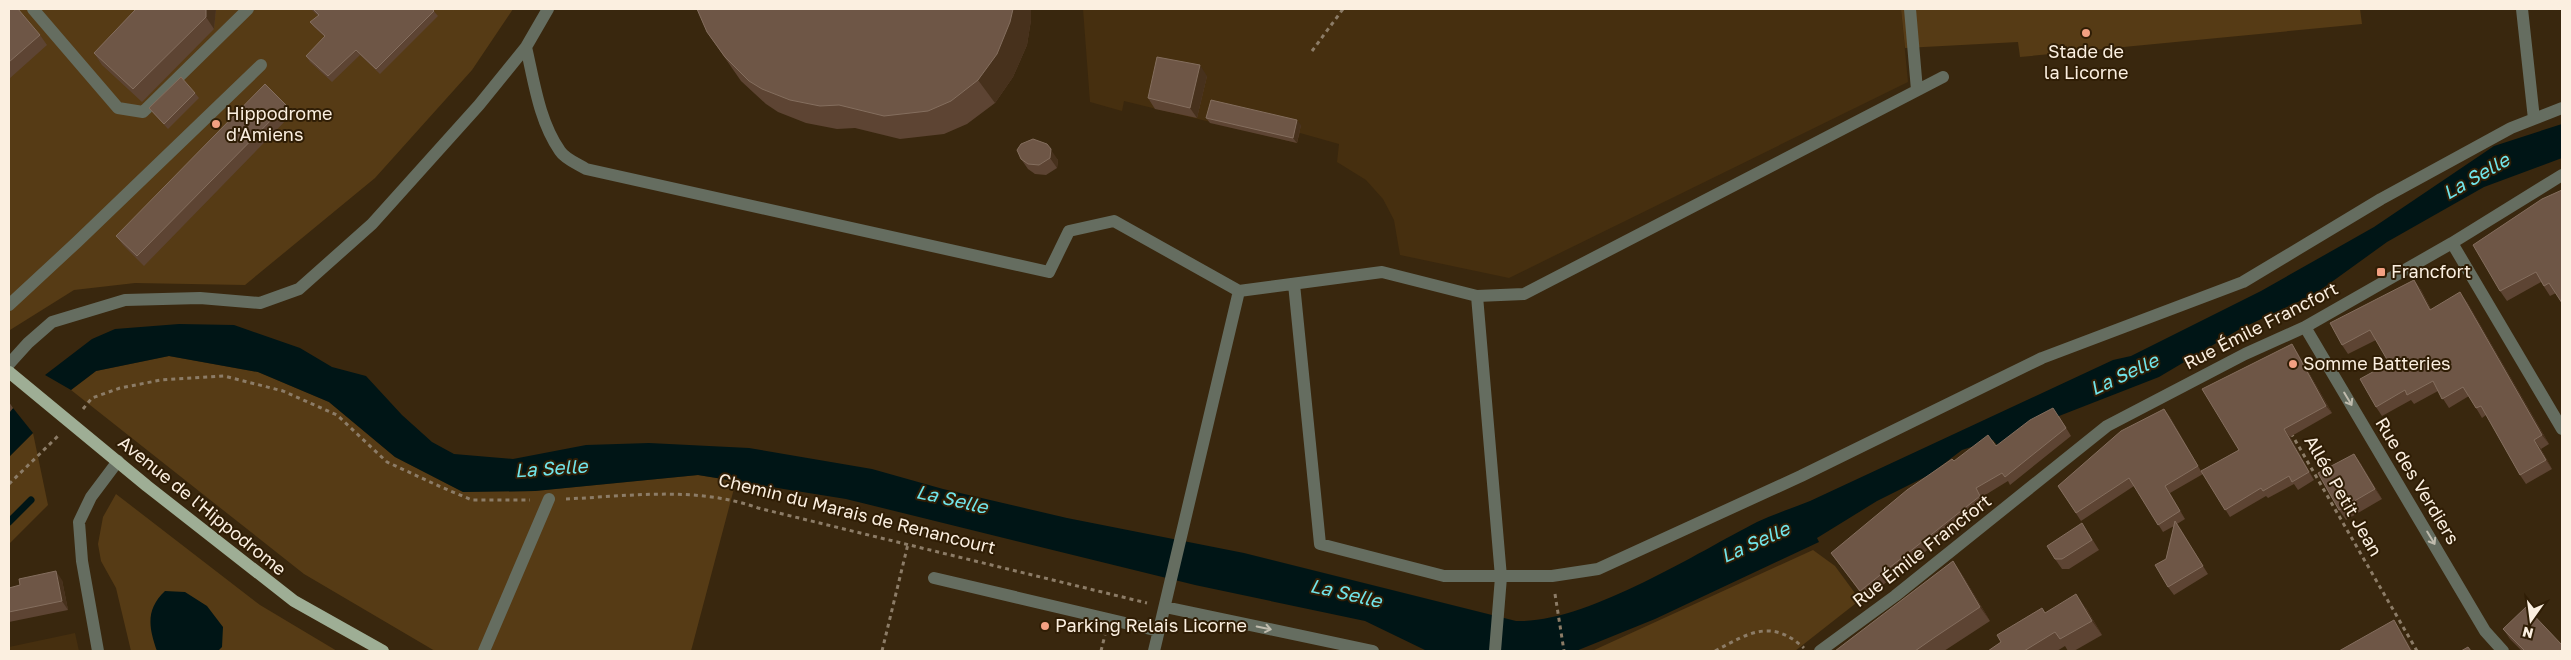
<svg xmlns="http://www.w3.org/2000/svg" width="2571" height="660" font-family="'Golos Text',sans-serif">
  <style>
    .built { fill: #462f0f }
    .green { fill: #563b15 }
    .water { fill: #001516 }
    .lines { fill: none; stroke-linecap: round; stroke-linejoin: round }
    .stream { stroke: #001516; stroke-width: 7 }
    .path { stroke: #8c7c67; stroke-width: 3; stroke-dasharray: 4 4; stroke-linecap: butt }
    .minor { stroke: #656d60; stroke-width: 12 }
    .major { stroke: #9eae95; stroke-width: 12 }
    .wall { fill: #5d4433 }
    .shaded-wall { fill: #47311c }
    .building { fill: #6e5646; stroke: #846e5e }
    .oneway { stroke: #bfbbad }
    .poi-dot { fill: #f3a082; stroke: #2f1d05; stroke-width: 2 }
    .labels { text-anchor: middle; stroke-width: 4; stroke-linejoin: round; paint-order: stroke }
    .poi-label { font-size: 18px; fill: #fbefe0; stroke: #2f1d05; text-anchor: start }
    .street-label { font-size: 18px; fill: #fbefe0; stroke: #2f1d05 }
    .water-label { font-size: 19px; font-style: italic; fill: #71e5eb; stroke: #2f1d05 }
  </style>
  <rect width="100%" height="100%" fill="#39270e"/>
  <!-- built -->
  <path class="built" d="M1083 9H1901L1908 82 1509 278 1400 255 1394 220 1383 199 1366 180 1337 162 1339 144 1300 133 1297 143 1124 101 1122 111 1090 102Z
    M75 633 79 651H9V647Z"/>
  <!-- green -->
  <path class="green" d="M9 9H513L472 70 375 178 245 285 135 283 74 290 10 330Z
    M1901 9H2360L2362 24 2020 57 2018 42 1905 48Z
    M169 356 258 372 329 402 395 457 463 492 535 491 698 475 736 481 691 651H435L304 574 71 390 96 371Z
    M33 433 48 505 9 544V457Z
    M116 494 260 605 337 651H131L116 588 101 561 98 544 103 517Z
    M1813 550 1835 566 1860 600 1795 651H1592Z"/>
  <!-- water -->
  <path class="water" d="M2562 124V158L2484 187 2387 242 2315 294 2240 329 2159 377 2059 416 1998 446 1993 440 1962 450 1929 475 1877 501 1817 538 1819 542 1655 619 1576 651H1427L1365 621 1195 585 846 499 698 475 535 491 463 492 395 457 329 402 258 372 169 356 96 371 71 390 45 375 92 339 115 329 179 324 234 325 300 348 332 367 366 376 402 415 432 442 454 454 513 459 586 445 649 443 749 448 872 469 943 489 1067 518 1244 553 1516 621C1584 624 1695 554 1757 522 1774 514 1793 508 1810 501L2113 360 2131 356 2261 291 2374 227 2494 146Z
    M13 408 33 433 9 457V413Z
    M165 591 185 592 207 606 223 627 222 647 218 651H157C149 628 145 610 165 591Z"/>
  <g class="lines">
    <!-- stream -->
    <path class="stream" d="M9 522 31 500"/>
    <!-- path -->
    <path class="path" d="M1312 51 1343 9
      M83 409 92 398 120 388 161 380 224 376 283 391 337 415 387 462 441 487 472 500H530
      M2291 433 2417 651
      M9 484 58 436
      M566 499C630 496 697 486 758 508L1147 603
      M1555 594 1564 651
      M882 651 908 544
      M1101 651 1105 635
      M1715 651C1749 633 1771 618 1804 648"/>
    <!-- minor -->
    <path class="minor" d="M33 9 118 108 143 112 248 9
      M1910 9 1917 90
      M2522 9 2534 119
      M526 47C534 81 539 121 560 151 565 159 578 164 586 169L1049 272 1069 231 1114 221 1239 291 1382 272 1477 296 1501 577 1495 651
      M2452 243 2562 429
      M1294 284 1320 544 1444 576H1552L1598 569 1801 476 2042 358 2243 282 2381 199 2511 128 2562 108
      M1477 296 1524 294 1943 77
      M9 305 77 242 261 65
      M2305 327 2485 631 2503 651
      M9 364 28 343 52 322 125 300 200 298 260 303 299 289 372 224 479 105 526 47 548 9
      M934 578 1159 631
      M1165 607 1373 651
      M98 651 82 561 79 522 91 497 118 461
      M484 651 549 499
      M1154 651 1239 291
      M1820 651 1895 596 2107 426 2245 354 2305 327 2452 243 2562 175"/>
    <!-- major -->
    <path class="major" d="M9 372 147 486 294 601 383 651"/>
  </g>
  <!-- wall -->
  <path class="wall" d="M9 9 40 35 47 45 9 79Z
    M136 9H216L214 29 142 102 102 65 94 53Z
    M311 9H432L438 16 380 74 360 55 332 82 310 62 306 56 325 37 314 27 310 22 318 16Z
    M697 9H1031V20L1027 45 1013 77 995 103 967 124 944 134 900 139 855 128 837 129 806 123 778 112 766 104 741 81 707 32Z
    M1207 76 1197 118 1155 109 1148 98Z
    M195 93 199 98 168 129 153 113 149 108Z
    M286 105 292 114 144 266 123 245 116 236Z
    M1206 118 1301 125 1297 143 1210 123Z
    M1033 139 1058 160 1057 168 1046 175 1035 174 1028 169 1021 159Z
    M2542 199 2556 293 2550 296 2541 282 2507 301 2500 291Z
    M2414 280 2421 290 2431 309 2467 302 2549 444 2541 449 2552 469 2526 484 2520 475 2486 415 2482 418 2469 396 2449 408 2438 391 2414 404 2411 400 2382 416 2376 407 2389 363 2376 340 2348 354 2342 345Z
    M2297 352 2332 413 2290 437 2314 480 2298 490 2294 484 2268 498 2266 496 2230 517 2203 474 2170 493 2185 519 2177 524 2208 574 2174 595 2168 587 2166 559 2174 526 2163 532 2134 486 2081 521 2058 486 2164 409 2170 417 2201 471 2239 450Z
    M9 402 13 408 9 413Z
    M2059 416 2071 436 2010 485 2008 481 1982 497 1986 504 1865 599 1831 553 1996 446Z
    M2354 454 2361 464 2382 499 2346 520 2339 510Z
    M2089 534 2099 550 2069 569H2062L2055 559Z
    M1953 561 1963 576 1990 621 1944 651H1835Z
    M62 580 68 610 9 622V588Z
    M2086 608 2102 635 2074 651H2068L2065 646 2057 651H1988L2045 613Z
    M2503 629 2562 651H2522L2510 639Z"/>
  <!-- shaded-wall -->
  <path class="shaded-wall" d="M206 9H216L214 29 206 17Z
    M1013 9H1031V20L1027 45 1013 77 995 103 978 80Z
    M1200 65 1207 76 1197 118 1190 108Z
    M1297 120 1301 125 1297 143 1293 138Z
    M1047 144 1058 160 1057 168 1050 158Z
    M2414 280 2421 290 2436 319 2430 310Z
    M2460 292 2467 302 2549 444 2542 435Z
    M2292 344 2297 352 2332 413 2326 406Z
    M2164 409 2170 417 2203 474 2198 466Z
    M2284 429 2290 437 2314 480 2309 472Z
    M2534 440 2541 449 2552 469 2546 460Z
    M2354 454 2361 464 2382 499 2375 489Z
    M2165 486 2170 493 2185 519 2180 511Z
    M2175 521 2181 529 2208 574 2203 566Z
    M1953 561 1963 576 1990 621 1980 607Z
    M56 571 62 580 68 610 62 601Z
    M2076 594 2086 608 2102 635 2092 621Z
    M2394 620 2399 628 2413 651H2411Z"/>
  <!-- building -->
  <path class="building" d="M9 9H18L40 35 9 62Z
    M136 9H206V17L133 89 94 53Z
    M313 9H432L434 11 376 69 356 50 328 76 306 56 325 36 310 22 319 15Z
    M697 9H1013L1010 22 997 54 978 80 951 101 928 111 884 116 839 105 820 106 790 100 762 89 749 81 725 57 707 32Z
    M1157 57 1200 65 1190 108 1148 98Z
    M181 77 195 93 164 124 149 108Z
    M265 84 286 105 137 256 116 236Z
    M1211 100 1297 120 1293 138 1206 118Z
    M1033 139 1047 144 1051 149 1050 158 1039 165 1028 164 1021 159 1017 150 1021 144Z
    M2562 190V303L2549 283 2544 286 2536 272 2500 291 2473 245 2542 199Z
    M2414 280 2430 310 2460 292 2542 435 2534 440 2546 460 2520 475 2481 406 2476 408 2463 387 2442 399 2433 381 2407 395 2405 390 2376 407 2360 379 2389 363 2370 330 2342 345 2330 323Z
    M2292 344 2326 406 2284 429 2309 472 2292 482 2289 476 2263 491 2261 488 2225 510 2201 471 2239 450 2202 389Z
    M2053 408 2066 428 2005 477 2002 473 1976 488 1980 496 1860 591 1831 553 1907 490 1952 459 1954 461 1988 435 1996 446 2030 420Z
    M2164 409 2198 466 2165 486 2180 511 2158 525 2129 478 2076 513 2058 486 2121 431Z
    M2354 454 2375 489 2339 510 2318 473Z
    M2175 521 2203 566 2168 587 2155 565 2166 559Z
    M2082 523 2092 540 2062 559H2055L2047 546Z
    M1953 561 1980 607 1935 637 1915 651H1835Z
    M56 571 62 601 9 612V588L20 585 19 579Z
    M2076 594 2092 621 2060 639 2055 632 2024 651H1988L2001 642 1997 635 2042 608 2045 613Z
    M2526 607 2562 645V651H2525L2503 629Z
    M2394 620 2411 651H2339Z
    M2468 647 2471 651H2461Z"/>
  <!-- one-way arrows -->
  <defs><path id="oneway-shaft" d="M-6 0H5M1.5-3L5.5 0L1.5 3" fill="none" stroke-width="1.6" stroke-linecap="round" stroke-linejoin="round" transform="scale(1.25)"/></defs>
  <g class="oneway">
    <use href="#oneway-shaft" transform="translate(2348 399) rotate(59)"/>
    <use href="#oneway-shaft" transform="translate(2431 538) rotate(59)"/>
    <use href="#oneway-shaft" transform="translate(1264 628) rotate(12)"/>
  </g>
  <!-- markers -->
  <g class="poi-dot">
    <circle cx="2086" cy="33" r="5"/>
    <circle cx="216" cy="124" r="5"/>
    <rect x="2376" y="267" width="10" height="10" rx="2.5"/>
    <circle cx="2293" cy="364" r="5"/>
    <circle cx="1045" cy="626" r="5"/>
  </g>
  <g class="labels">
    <!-- poi labels -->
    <g class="poi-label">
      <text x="2086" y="58" text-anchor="middle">Stade de<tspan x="2086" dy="21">la Licorne</tspan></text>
      <text x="226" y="120">Hippodrome<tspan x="226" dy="21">d'Amiens</tspan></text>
      <text x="2391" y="278">Francfort</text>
      <text x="2303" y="370">Somme Batteries</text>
      <text x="1055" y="632">Parking Relais Licorne</text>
    </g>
    <!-- street labels -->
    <g class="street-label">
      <text transform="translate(2261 326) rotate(-27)" y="6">Rue Émile Francfort</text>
      <text transform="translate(2417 481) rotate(59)" y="6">Rue des Verdiers</text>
      <text transform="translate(2343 496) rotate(60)" y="6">Allée Petit Jean</text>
      <text transform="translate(202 506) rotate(39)" y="6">Avenue de l'Hippodrome</text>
      <text transform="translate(857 514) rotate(14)" y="6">Chemin du Marais de Renancourt</text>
      <text transform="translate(1922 551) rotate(-38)" y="6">Rue Émile Francfort</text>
    </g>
    <!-- water labels -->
    <g class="water-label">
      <text transform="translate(2476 176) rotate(-30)" y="7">La Selle</text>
      <text transform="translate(2124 374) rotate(-25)" y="7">La Selle</text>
      <text transform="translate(551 468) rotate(-4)" y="7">La Selle</text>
      <text transform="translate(952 499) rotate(13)" y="7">La Selle</text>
      <text transform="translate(1755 542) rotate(-24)" y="7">La Selle</text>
      <text transform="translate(1346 593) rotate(13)" y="7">La Selle</text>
    </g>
  </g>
  <!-- border -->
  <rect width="2571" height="660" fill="none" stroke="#fbefe0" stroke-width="20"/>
  <!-- north arrow -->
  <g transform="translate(2531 620) rotate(194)" stroke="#2f1d05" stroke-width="4" paint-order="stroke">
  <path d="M0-4L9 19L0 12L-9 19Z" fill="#fbefe0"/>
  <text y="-8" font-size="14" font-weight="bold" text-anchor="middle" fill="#fbefe0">N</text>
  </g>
</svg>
